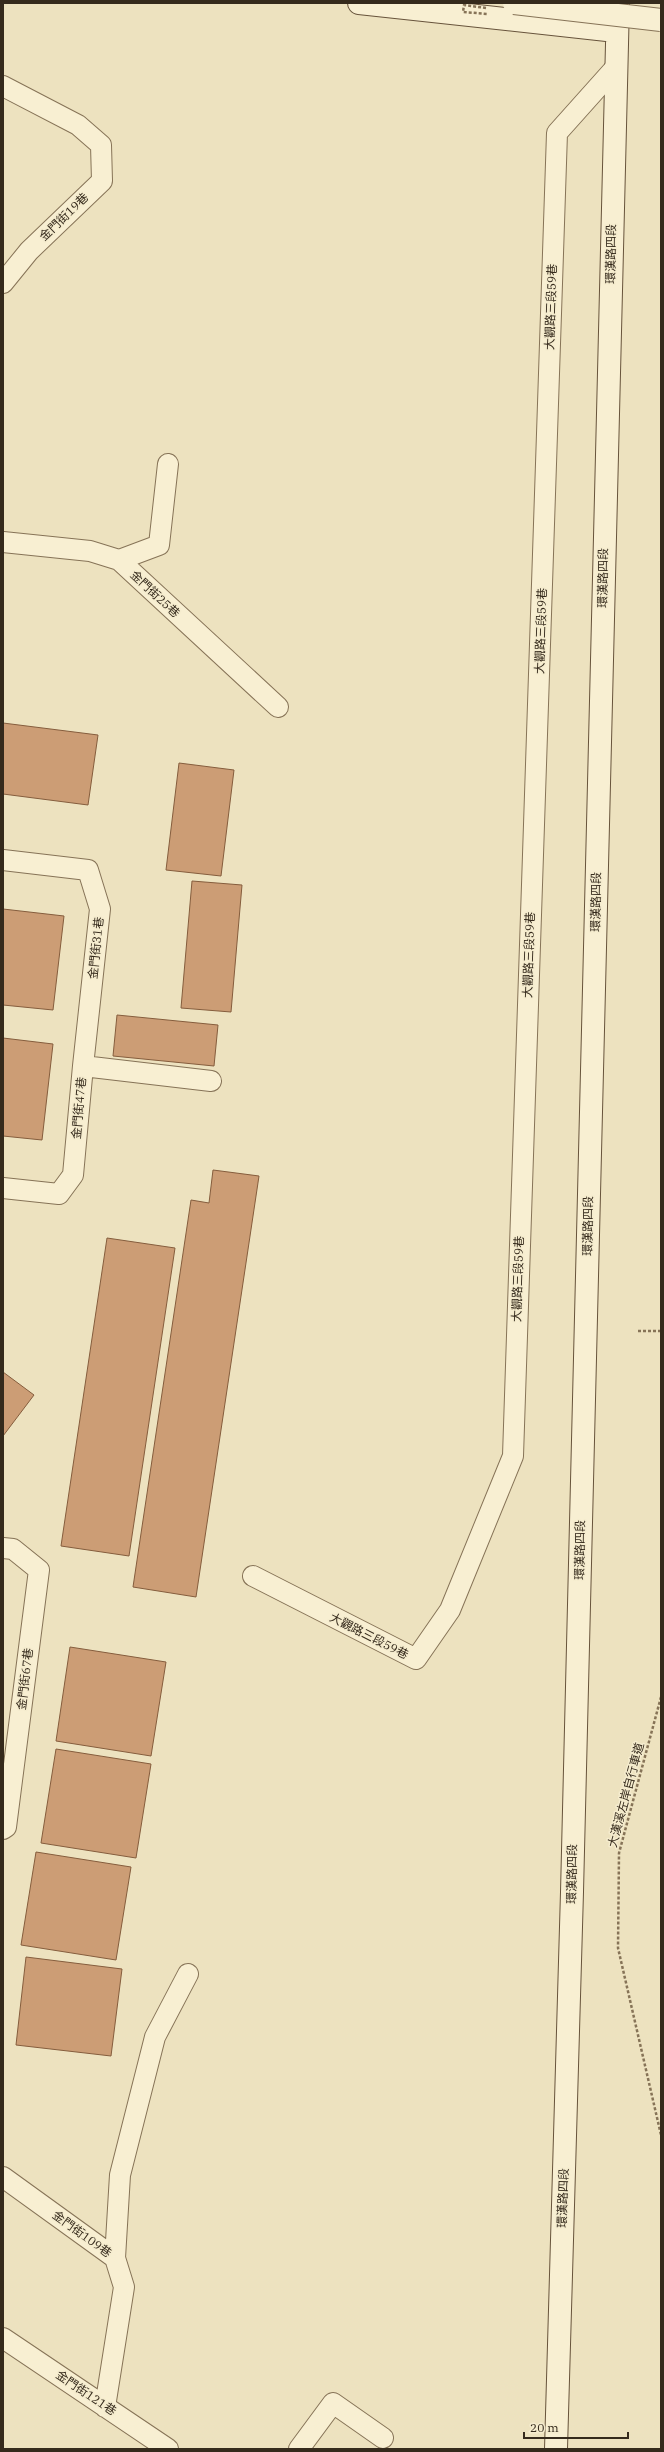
<svg xmlns="http://www.w3.org/2000/svg" width="664" height="2452" font-family="'IBM Plex Serif','Noto Sans TC',serif">
  <style>
    .building { fill: #cc9d75; stroke: #855d3d }
    .lines { fill: none; stroke-linecap: round; stroke-linejoin: round }
    .lane-casing { stroke: #867357; stroke-width: 22 }
    .secondary-casing { stroke: #67533b; stroke-width: 24 }
    .path { stroke: #867357; stroke-width: 2.5; stroke-dasharray: 3 2; stroke-linecap: butt }
    .lane { stroke: #f8efd2; stroke-width: 20 }
    .secondary { stroke: #f8efd2; stroke-width: 22 }
    .street-bridge-casing { stroke: #867357; stroke-width: 24; stroke-linecap: butt }
    .path-bridge { stroke: #867357; stroke-width: 2.5; stroke-dasharray: 3 2; stroke-linecap: butt }
    .street-bridge { stroke: #f8efd2; stroke-width: 22 }
    .labels { text-anchor: middle; stroke-width: 3; stroke-linejoin: round; paint-order: stroke }
    .street-label { font-size: 12px; fill: #352a1c; stroke: #f5ecce }
  </style>
  <rect width="100%" height="100%" fill="#ede2bf"/>
  <!-- building -->
  <path class="building" d="M3 723 98 735 88 805 3 794Z
    M179 763 234 770 221 876 166 870Z
    M192 881 242 885 231 1012 181 1008Z
    M3 909 64 916 53 1010 3 1005Z
    M117 1015 218 1025 214 1066 113 1056Z
    M3 1038 53 1044 42 1140 3 1136Z
    M213 1170 259 1176 196 1597 133 1587 191 1200 209 1203Z
    M107 1238 175 1248 129 1556 61 1546Z
    M3 1372 34 1395 3 1436Z
    M70 1647 166 1662 151 1756 56 1741Z
    M56 1749 151 1764 136 1858 41 1843Z
    M36 1852 131 1867 116 1960 21 1945Z
    M26 1957 122 1969 111 2056 16 2045Z"/>
  <g class="lines">
    <!-- lane casing -->
    <g class="lane-casing">
      <path id="lane" d="M3 86 78 125 101 145 102 181 29 251 3 283
        M3 542 90 551 119 560 278 707
        M119 560 159 545 168 464
        M3 860 88 870 100 909 83 1066
        M3 1188 59 1194 73 1175 83 1066 211 1081
        M3 1548 13 1549 39 1570 6 1827 3 1829
        M253 1576 416 1659 450 1610 513 1456 557 133 616 67
        M3 2177 115 2258 124 2287 105 2407
        M115 2258 120 2175 155 2037 188 1974
        M3 2338 168 2449
        M299 2449 333 2403 383 2438"/>
    </g>
    <!-- secondary casing -->
    <g class="secondary-casing">
      <path id="secondary" d="M359 3 616 31
        M556 2449 572 1892 618 3"/>
    </g>
    <!-- path -->
    <path class="path" d="M638 1331H661
      M661 1697 619 1853 618 1948 661 2135"/>
    <!-- lane -->
    <use href="#lane" class="lane"/>
    <!-- secondary -->
    <use href="#secondary" class="secondary"/>
    <!-- street-bridge casing -->
    <g class="street-bridge-casing">
      <path id="street-bridge" d="M514 3 661 20"/>
    </g>
    <!-- path-bridge -->
    <path class="path-bridge" d="M486 8 464 5 463 12 488 14"/>
    <!-- street-bridge -->
    <use href="#street-bridge" class="street-bridge"/>
  </g>
  <g class="labels">
    <!-- street labels -->
    <g class="street-label">
      <text transform="translate(64 217) rotate(-44)" y="4">金門街19巷</text>
      <text transform="translate(611 254) rotate(-89)" y="4">環漢路四段</text>
      <text transform="translate(551 307) rotate(-88)" y="4">大觀路三段59巷</text>
      <text transform="translate(603 578) rotate(-89)" y="4">環漢路四段</text>
      <text transform="translate(155 594) rotate(43)" y="4">金門街25巷</text>
      <text transform="translate(541 631) rotate(-88)" y="4">大觀路三段59巷</text>
      <text transform="translate(596 902) rotate(-89)" y="4">環漢路四段</text>
      <text transform="translate(96 948) rotate(-84)" y="4">金門街31巷</text>
      <text transform="translate(529 955) rotate(-88)" y="4">大觀路三段59巷</text>
      <text transform="translate(79 1108) rotate(-85)" y="4">金門街47巷</text>
      <text transform="translate(588 1226) rotate(-89)" y="4">環漢路四段</text>
      <text transform="translate(518 1279) rotate(-88)" y="4">大觀路三段59巷</text>
      <text transform="translate(580 1550) rotate(-89)" y="4">環漢路四段</text>
      <text transform="translate(369 1636) rotate(27)" y="4">大觀路三段59巷</text>
      <text transform="translate(25 1679) rotate(-83)" y="4">金門街67巷</text>
      <text transform="translate(626 1795) rotate(-75)" y="4">大漢溪左岸自行車道</text>
      <text transform="translate(572 1874) rotate(-89)" y="4">環漢路四段</text>
      <text transform="translate(563 2198) rotate(-88)" y="4">環漢路四段</text>
      <text transform="translate(82 2234) rotate(36)" y="4">金門街109巷</text>
      <text transform="translate(86 2393) rotate(34)" y="4">金門街121巷</text>
    </g>
  </g>
  <!-- border -->
  <rect width="664" height="2452" fill="none" stroke="#352a1c" stroke-width="8"/>
  <!-- scale -->
  <path d="M524 2432v6h104v-6" fill="none" stroke="#352a1c" stroke-width="2"/>
  <text x="530" y="2432" font-size="12" fill="#352a1c" stroke="#f5ecce" stroke-width="3" paint-order="stroke">20 m</text>
</svg>
